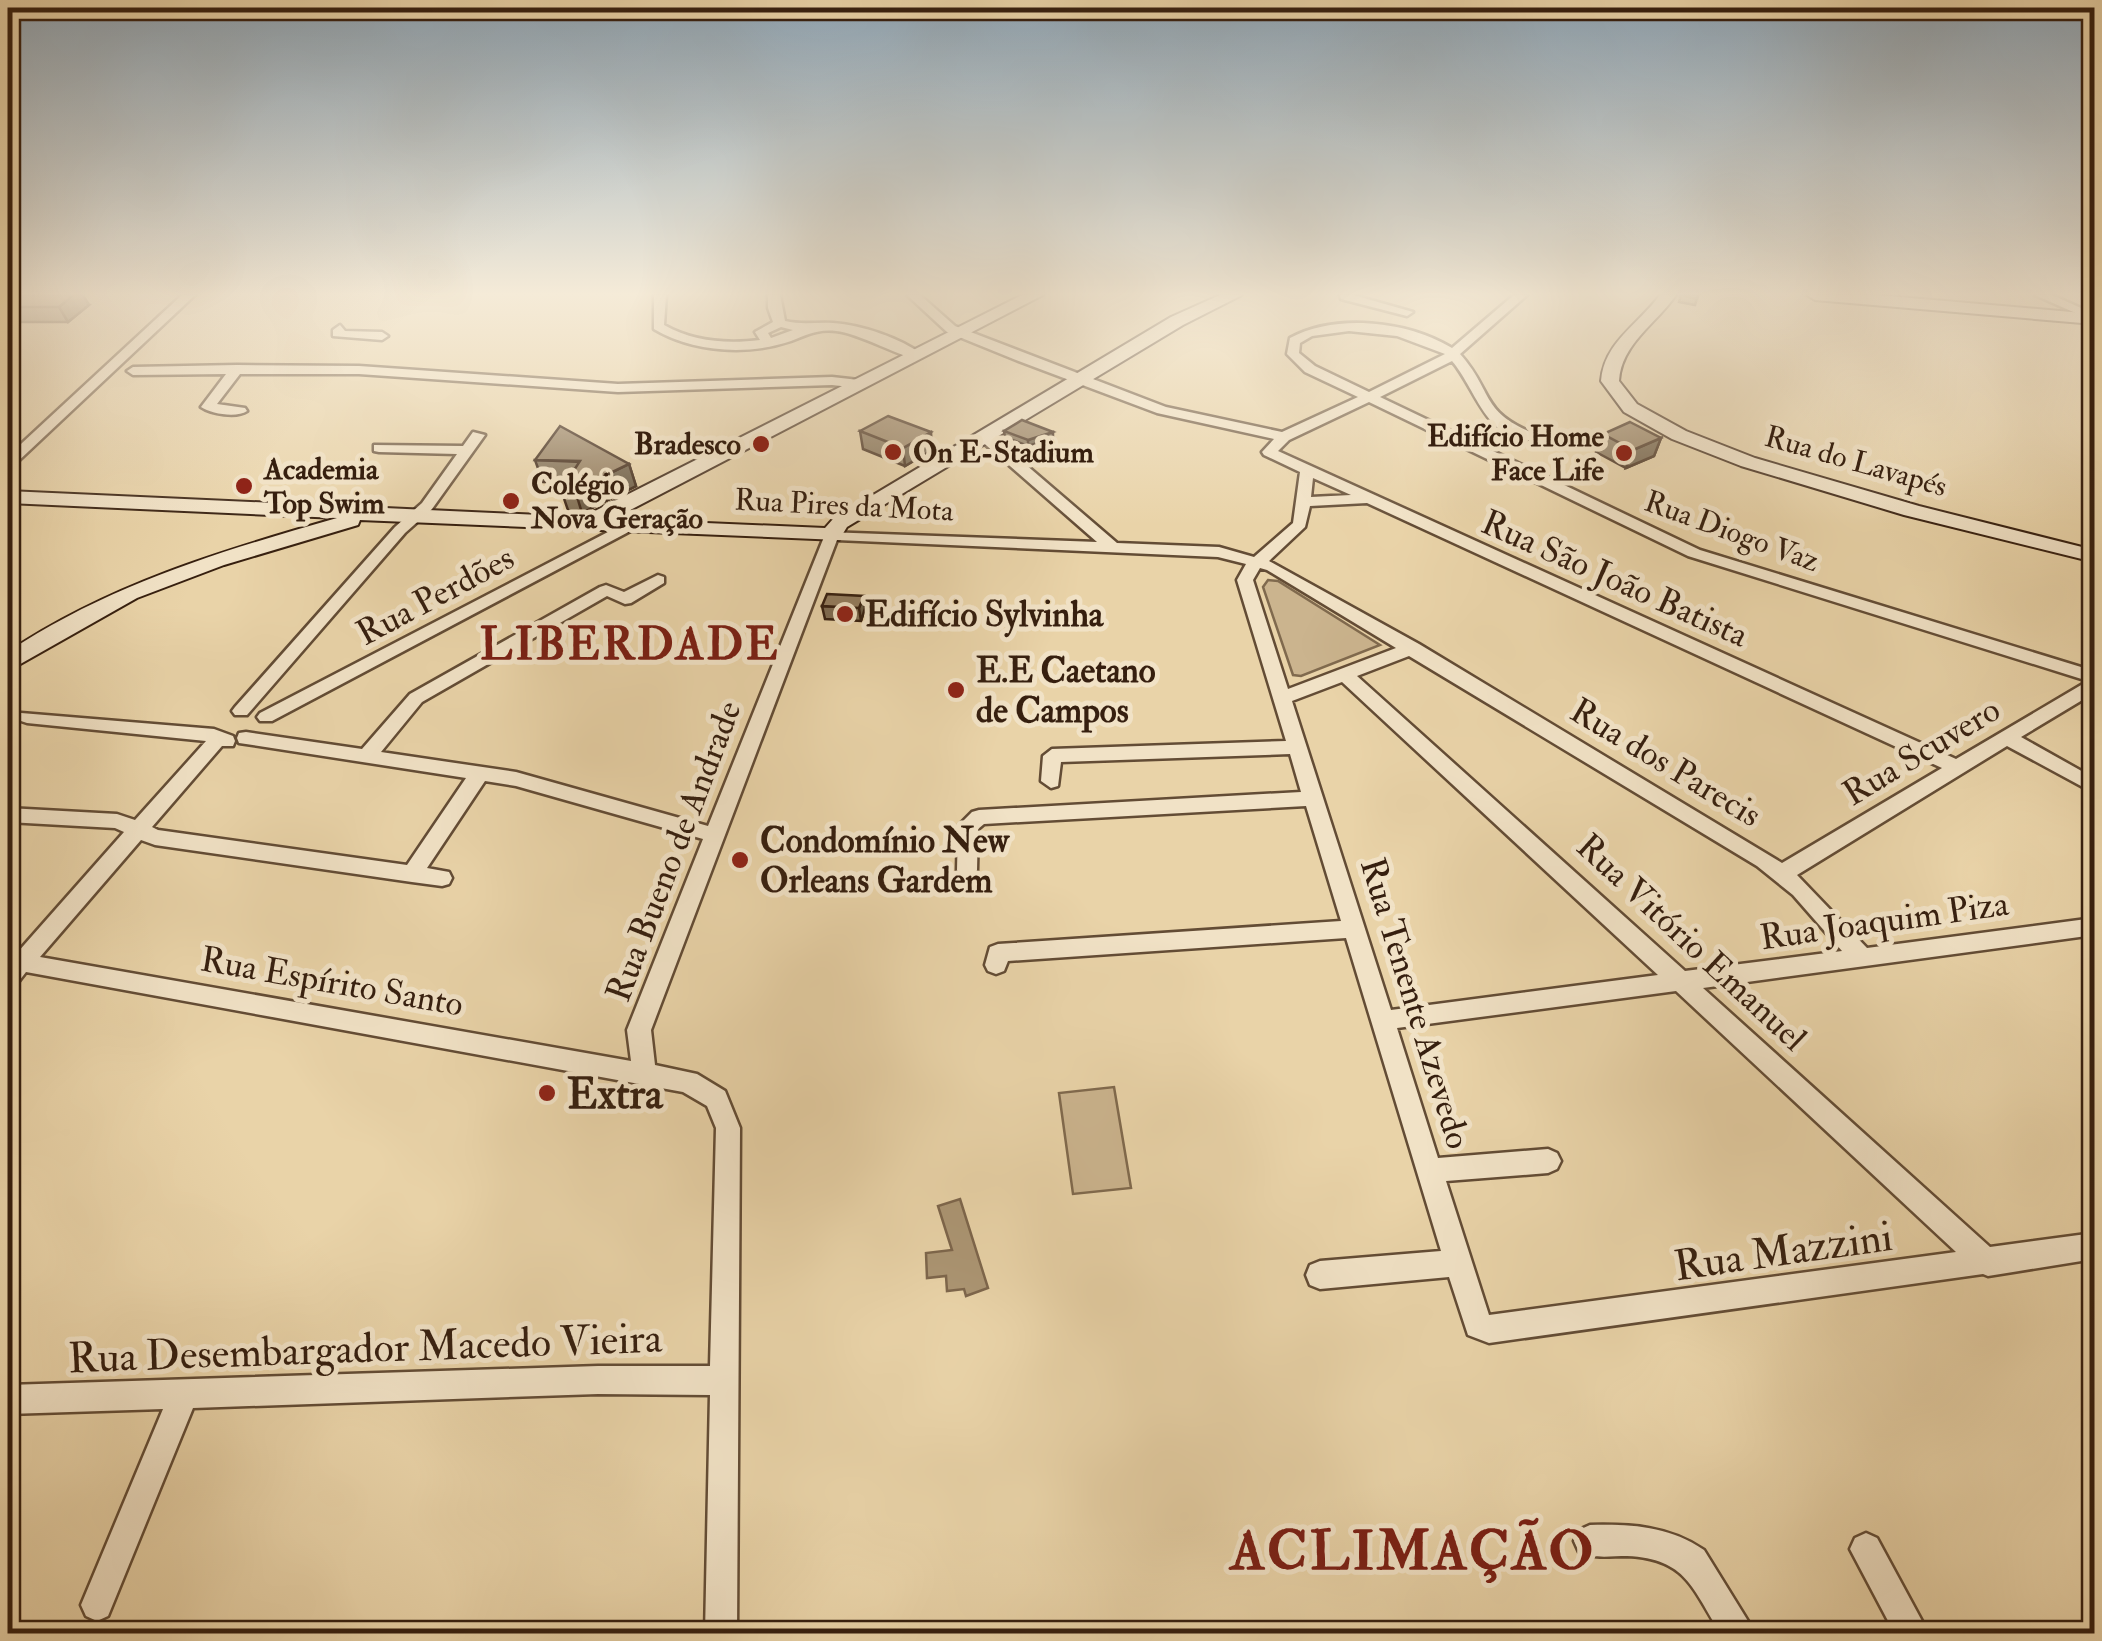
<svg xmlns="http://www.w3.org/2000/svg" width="2102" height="1641" font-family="'IM FELL Double Pica',serif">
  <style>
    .green { fill: #cbb48e; stroke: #806a4e; stroke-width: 2.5 }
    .water { fill: #ac9674; stroke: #7d664c; stroke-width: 2.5 }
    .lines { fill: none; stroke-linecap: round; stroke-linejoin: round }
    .street-casing { stroke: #634c35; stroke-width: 5 }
    .secondary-casing { stroke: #361f0f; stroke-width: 4 }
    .street { fill: #f1e2c6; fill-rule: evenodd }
    .secondary { fill: #f1e2c6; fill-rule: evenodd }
    .wall { fill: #7e6c52; stroke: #361f0f; stroke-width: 2.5 }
    .shaded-wall { fill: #675842; stroke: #361f0f; stroke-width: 2.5 }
    .building { fill: #937d5f; stroke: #361f0f; stroke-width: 2.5 }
    .poi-dot { fill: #8f2418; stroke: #f1e2c6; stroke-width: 4 }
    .labels { text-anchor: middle; stroke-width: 10; stroke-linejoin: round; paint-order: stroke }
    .far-poi-label { font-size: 30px; font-weight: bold; fill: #361f0f; stroke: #f1e2c6; text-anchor: start }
    .far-street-label { font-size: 30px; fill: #361f0f; stroke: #f1e2c6 }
    .street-label { font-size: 35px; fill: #361f0f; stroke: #f1e2c6 }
    .poi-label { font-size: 35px; font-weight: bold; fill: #361f0f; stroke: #f1e2c6; text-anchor: start }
    .near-poi-label { font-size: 42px; font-weight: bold; fill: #361f0f; stroke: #f1e2c6; text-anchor: start }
    .near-street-label { font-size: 42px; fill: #361f0f; stroke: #f1e2c6 }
    .district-label { font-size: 45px; font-weight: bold; letter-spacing: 2.5px; fill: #7a1f14; stroke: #f1e2c6 }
    .near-district-label { font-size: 55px; font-weight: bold; letter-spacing: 2.5px; fill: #7a1f14; stroke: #f1e2c6 }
  </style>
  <rect width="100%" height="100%" fill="#e9d3a8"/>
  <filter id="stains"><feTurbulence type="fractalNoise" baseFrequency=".002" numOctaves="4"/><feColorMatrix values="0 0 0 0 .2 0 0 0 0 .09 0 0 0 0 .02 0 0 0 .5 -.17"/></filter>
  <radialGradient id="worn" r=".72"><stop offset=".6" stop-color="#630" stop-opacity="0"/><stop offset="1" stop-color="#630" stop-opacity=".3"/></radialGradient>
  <!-- green -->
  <path class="green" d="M1268 580 1278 581 1380 645 1301 676 1293 675 1263 587Z
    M1114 1087 1131 1188 1073 1194 1059 1093Z"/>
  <!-- water -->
  <path class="water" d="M960 1199 988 1288 966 1296 964 1289 947 1291 946 1276 927 1278 926 1253 952 1250 938 1206Z"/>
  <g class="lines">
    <!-- street casing -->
    <g class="street-casing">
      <path id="street" d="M182 295H195L13 466 8 467V456Z
        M654 295H666L664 325C694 342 727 344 760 340L755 332 773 322 768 308V295H780L785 321C802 325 816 322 833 323 862 325 900 338 923 355 921 356 919 359 917 359 908 360 856 332 836 331 817 329 807 335 791 341 747 356 693 352 654 329ZM781 327 793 330 771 338 768 333Z
        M907 295H920L955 326 1166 407 1282 432 1358 397 1305 372 1287 354 1290 338C1336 313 1408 321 1452 348L1514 295H1527L1460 354C1494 392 1479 411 1535 434V440C1486 443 1477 390 1452 361L1380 397 1700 550 2094 671V693L2021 737 2094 778V793L2007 746 1797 875 1867 948 2094 918V935L1703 988 1990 1247 2094 1233V1259L1988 1276 1983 1274 1489 1343 1468 1335 1449 1277 1320 1289 1310 1285 1306 1275 1310 1265 1320 1261 1441 1251 1346 938 1008 961 1004 971 996 974 988 971 985 965 990 947 998 944 1341 921 1306 806 984 824 978 829 977 870 974 876H960L957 870 958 826 972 812 979 810 1301 792 1290 754 1061 762 1058 786 1051 788 1041 781 1043 756 1052 749 1286 741 1237 580 1246 564 1218 557 837 540 651 1030 655 1065 697 1074 725 1091 740 1128 737 1634H705L710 1395 598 1394 193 1408 108 1616 97 1621 86 1616 81 1605 163 1409 8 1414V1385L598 1366H710L716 1128 707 1106 683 1092 26 972 16 985 8 987V951L17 953 124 832 115 828 8 822V808L117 814 135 820 206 741 27 723 21 721 18 717 21 713 214 729 233 736 235 741 233 746H222L152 827 158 830 407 865 466 778 246 744 239 743 237 738 239 733 246 732 362 749 410 694 600 587 606 585 624 592 658 575 664 577V583L631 603 625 604 607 596 422 702 381 752 516 772 708 826 826 532 1097 542 979 439V433H989L1117 543 1219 547 1254 557 1293 523 1300 472 1264 455 1262 452 1274 439 1157 413 1016 360 947 332ZM1349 331 1397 336 1445 354 1369 392 1315 366 1299 353 1300 343 1312 336ZM1369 402 1688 556 2088 681 1956 759 1278 451 1289 440ZM1313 478 1351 495 1311 497ZM1367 503 1942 768 1782 863 1419 644 1269 561 1305 527 1310 506ZM1260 568 1267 570 1396 648 1288 689 1253 580ZM1409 656 1757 866 1793 895 1842 951 1685 971 1357 676ZM1342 682 1658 975 1391 1010 1292 701ZM485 781 516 786 703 839 627 1030 631 1061 40 957 141 840 155 845 412 882 442 886 449 884 452 878 449 872 427 868ZM1676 991 1956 1252 1489 1315 1446 1181 1548 1173 1557 1169 1561 1161 1557 1153 1548 1149 1438 1158 1397 1028Z
        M1340 295H1353L1413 312 1407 316 1341 299Z
        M2035 295H2052L2090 312 2080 315Z
        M340 325 345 331 382 332 388 336 382 340 333 336V330Z
        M237 365 359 366 618 384 832 377 859 380 866 384 859 388 832 385 618 392 359 374H240L217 404 245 408 247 411C237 418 211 414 201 407L226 374 133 375 127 371 133 367Z
        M473 432 485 435 432 509 405 533 247 715H235L232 711 235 707 395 527 422 503 457 454 379 452 374 451V445L463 446Z
        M631 520 639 525 636 528 272 721H260L257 717 260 713Z
        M1590 1525C1631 1524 1669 1526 1704 1550L1756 1634H1721C1692 1588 1687 1559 1627 1556 1610 1556 1594 1559 1579 1552L1574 1541 1579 1530Z
        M1866 1533 1877 1538 1929 1634H1895L1850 1549 1855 1538Z"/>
    </g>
    <!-- secondary casing -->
    <g class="secondary-casing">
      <path id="secondary" d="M1022 295H1043L613 519 825 528 833 519 1171 317 1220 295H1242L1183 325 847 527 839 540 360 520 358 525 224 565 137 598 8 671V652C108 585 221 551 337 518L8 503V491L583 517Z
        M1660 295H1676C1656 324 1621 344 1619 381L1637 404 1686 431 1755 458 1919 506 2094 550V562L1904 515 1741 466 1672 439 1624 412 1601 381C1604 342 1639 324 1660 295Z
        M1807 295H1876L2094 314V324L1815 300Z"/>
    </g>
    <!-- street -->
    <use href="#street" class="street"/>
    <!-- secondary -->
    <use href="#secondary" class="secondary"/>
  </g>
  <!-- wall -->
  <path class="wall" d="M8 295 89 305 68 322H8Z
    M1681 295H1698L1695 305 1679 302Z
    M860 431 932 450 905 466 863 449Z
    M1004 431 1053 438 1028 446 1005 437Z
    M1603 434 1661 438 1654 456 1626 468 1596 452Z
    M535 460 629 464 636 486 582 513H569L561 490 566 483 543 482Z
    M822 606 865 608 861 621 825 619Z"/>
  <!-- shaded-wall -->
  <path class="shaded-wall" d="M73 295H83L89 305 68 322 59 307Z
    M931 432 932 450 905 466 903 448Z
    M1053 432V438L1028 446V440Z
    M1661 438 1654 456 1626 468 1633 450Z
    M629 464 636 486 582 513 575 490Z
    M864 596 865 608 861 621 859 608Z"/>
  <!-- building -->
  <path class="building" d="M8 295H73L59 307H8Z
    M1681 295H1698L1697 299Z
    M888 416 931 432 903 448 860 431Z
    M1022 420 1053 432 1028 440 1004 431Z
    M1630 422 1661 438 1633 450 1603 434Z
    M560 426 629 464 575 490H561L580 461 535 460Z
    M827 594 864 596 859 608 822 606Z"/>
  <!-- sky -->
  <linearGradient id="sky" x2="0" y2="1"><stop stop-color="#90a8ba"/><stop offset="0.56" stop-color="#f5ebd8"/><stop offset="1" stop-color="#f5ebd8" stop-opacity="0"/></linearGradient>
  <rect width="2102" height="525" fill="url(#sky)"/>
  <!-- markers -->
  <g class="poi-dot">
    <circle cx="761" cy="444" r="10"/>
    <circle cx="893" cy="452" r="10"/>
    <circle cx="1624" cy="453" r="10"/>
    <circle cx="244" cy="486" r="10"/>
    <circle cx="511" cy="501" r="10"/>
    <circle cx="845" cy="614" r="10"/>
    <circle cx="956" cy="690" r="10"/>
    <circle cx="740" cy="860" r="10"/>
    <circle cx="547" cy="1093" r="10"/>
  </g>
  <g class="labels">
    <!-- far-poi labels -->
    <g class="far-poi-label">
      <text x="1604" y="446" text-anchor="end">Edifício Home<tspan x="1604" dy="34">Face Life</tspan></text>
      <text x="741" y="454" text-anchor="end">Bradesco</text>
      <text x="913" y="462">On E-Stadium</text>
      <text x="264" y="479">Academia<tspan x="264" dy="34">Top Swim</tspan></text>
      <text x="531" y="494">Colégio<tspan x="531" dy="34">Nova Geração</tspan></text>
    </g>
    <!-- far-street labels -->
    <g class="far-street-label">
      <text transform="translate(1856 461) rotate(16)" y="10">Rua do Lavapés</text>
      <text transform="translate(844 505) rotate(3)" y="10">Rua Pires da Mota</text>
      <text transform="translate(1732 531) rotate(20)" y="10">Rua Diogo Vaz</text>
    </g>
    <!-- street labels -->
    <g class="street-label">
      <text transform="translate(1615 578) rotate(24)" y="12">Rua São João Batista</text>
      <text transform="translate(435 595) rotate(-28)" y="12">Rua Perdões</text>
      <text transform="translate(1921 751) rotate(-31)" y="12">Rua Scuvero</text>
      <text transform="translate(1666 762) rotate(31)" y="12">Rua dos Parecis</text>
      <text transform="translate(673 851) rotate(-69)" y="12">Rua Bueno de Andrade</text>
      <text transform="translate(1884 920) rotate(-8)" y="12">Rua Joaquim Piza</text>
      <text transform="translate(1692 942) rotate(43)" y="12">Rua Vitório Emanuel</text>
      <text transform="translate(332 981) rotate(10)" y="12">Rua Espírito Santo</text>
      <text transform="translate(1416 1003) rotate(73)" y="12">Rua Tenente Azevedo</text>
    </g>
    <!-- poi labels -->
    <g class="poi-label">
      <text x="865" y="626">Edifício Sylvinha</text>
      <text x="976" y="682">E.E Caetano<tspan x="976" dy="40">de Campos</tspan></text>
      <text x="760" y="852">Condomínio New<tspan x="760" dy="40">Orleans Gardem</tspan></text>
    </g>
    <!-- near-poi labels -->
    <g class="near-poi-label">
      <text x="567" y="1108">Extra</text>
    </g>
    <!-- near-street labels -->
    <g class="near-street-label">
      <text transform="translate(1783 1250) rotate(-8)" y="15">Rua Mazzini</text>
      <text transform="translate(365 1347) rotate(-2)" y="15">Rua Desembargador Macedo Vieira</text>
    </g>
    <!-- district labels -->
    <g class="district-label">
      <text x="630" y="659">LIBERDADE</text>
    </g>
    <!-- near-district labels -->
    <g class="near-district-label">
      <text x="1413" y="1569">ACLIMAÇÃO</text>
    </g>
  </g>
  <!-- margin -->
  <rect width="2102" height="1641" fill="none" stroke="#e9d3a8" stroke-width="40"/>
  <rect x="10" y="10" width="2082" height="1621" fill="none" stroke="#361f0f" stroke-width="5"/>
  <rect x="20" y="20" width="2062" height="1601" fill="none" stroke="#361f0f" stroke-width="2.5"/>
  <rect width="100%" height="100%" filter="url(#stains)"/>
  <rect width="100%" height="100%" fill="url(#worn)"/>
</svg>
